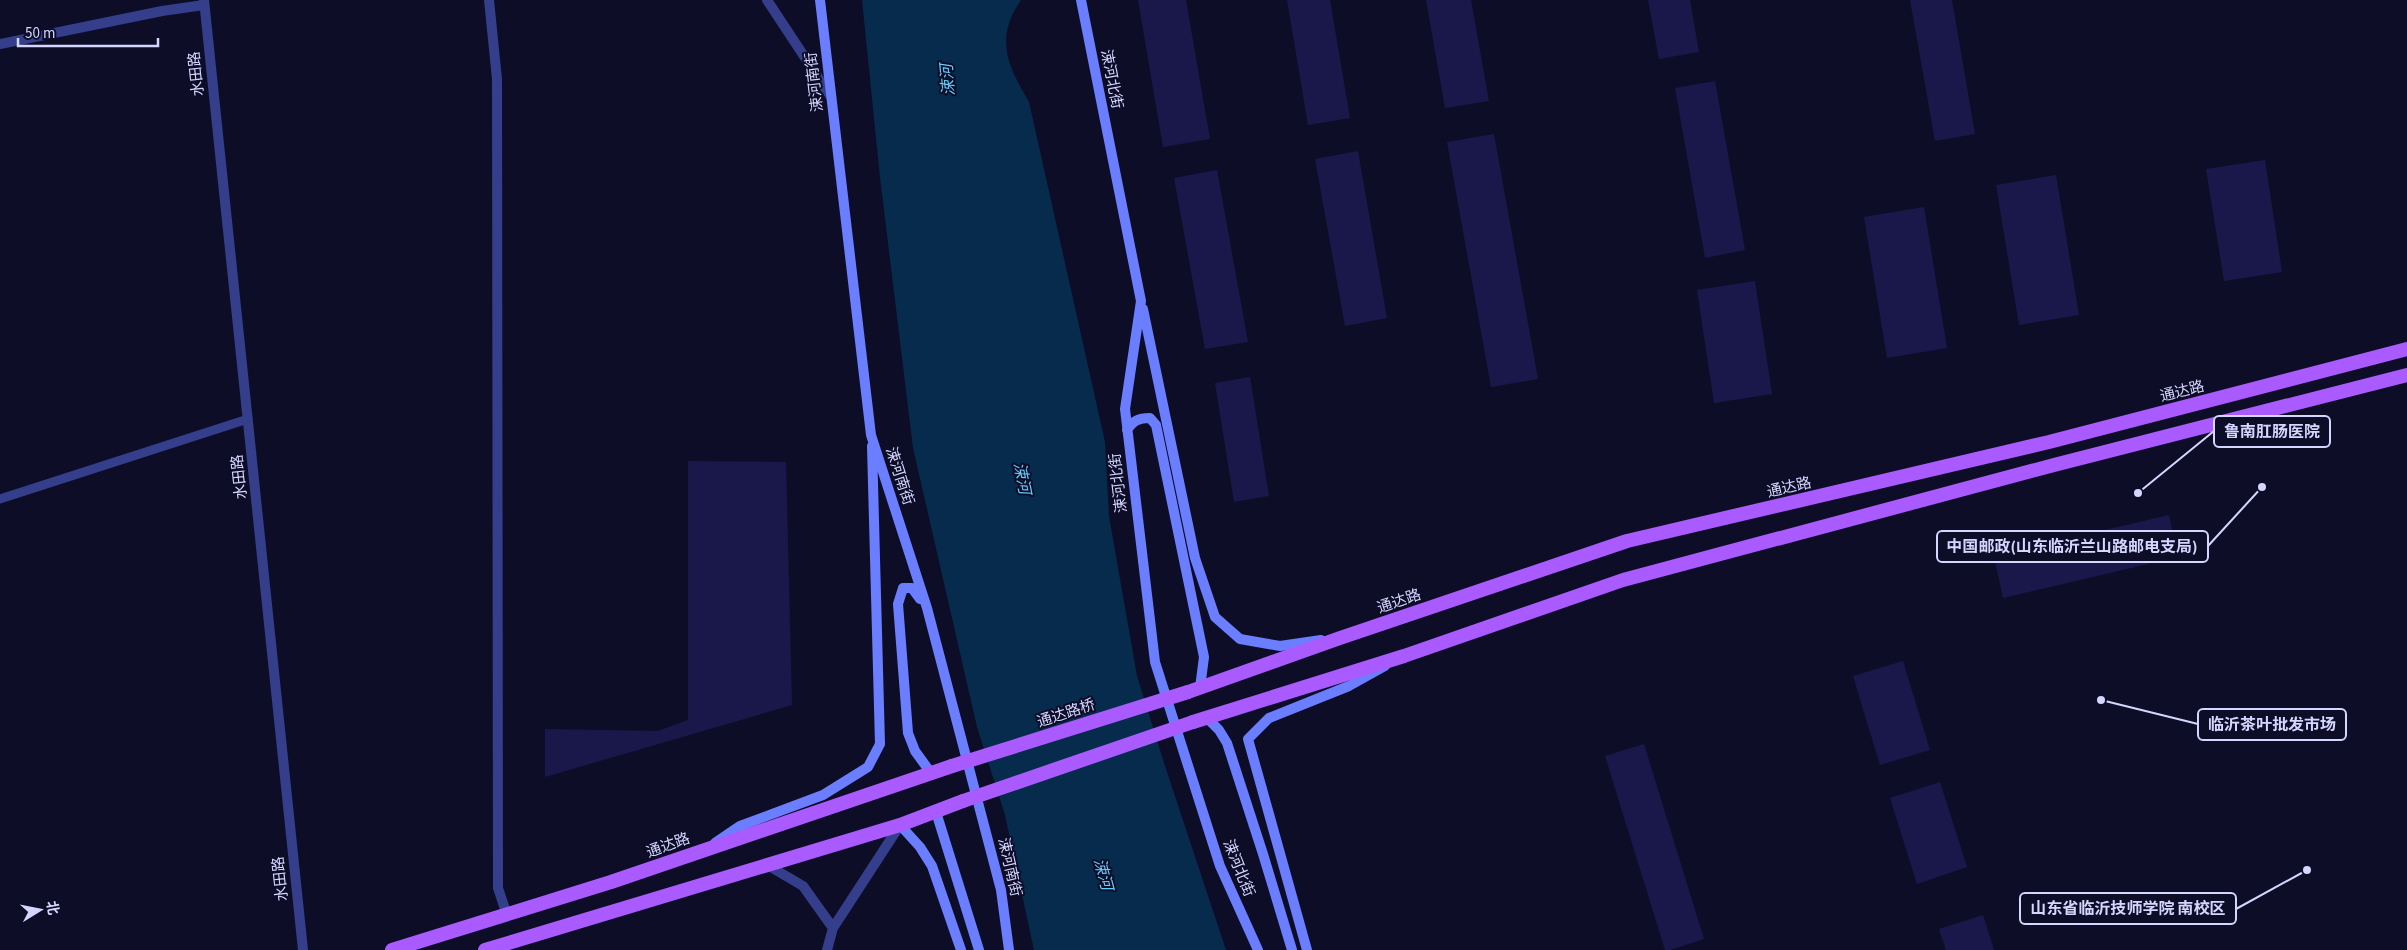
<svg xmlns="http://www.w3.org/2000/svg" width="2407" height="950" font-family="'Source Sans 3','Noto Sans SC',sans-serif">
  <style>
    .water { fill: #072b4d }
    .building { fill: #1a184b }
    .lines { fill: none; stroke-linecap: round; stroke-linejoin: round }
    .service { stroke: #343e8b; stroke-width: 9 }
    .minor { stroke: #343e8b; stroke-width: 10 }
    .tertiary { stroke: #343e8b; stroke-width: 10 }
    .secondary { stroke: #6b7eff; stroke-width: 10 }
    .primary { stroke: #a95bff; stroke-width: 14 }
    .primary-bridge { stroke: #a95bff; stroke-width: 14 }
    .labels { text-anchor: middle; stroke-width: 4; stroke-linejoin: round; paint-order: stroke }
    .street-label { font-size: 15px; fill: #d4d6ff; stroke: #0e0d28 }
    .water-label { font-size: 16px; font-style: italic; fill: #62ceff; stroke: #0e0d28 }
    .leader { fill: none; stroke: #d4d6ff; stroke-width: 2 }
    .callout-dot { fill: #d4d6ff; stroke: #0e0d28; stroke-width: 2 }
    .callout { fill: #0e0d28; stroke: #d4d6ff; stroke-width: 2 }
    .callout-label { font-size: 16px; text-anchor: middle; font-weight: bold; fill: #d4d6ff }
  </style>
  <rect width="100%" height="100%" fill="#0e0d28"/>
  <!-- water -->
  <path class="water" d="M862 0H1021C994 39 1008 66 1029 102L1105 442 1109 516 1137 676 1164 763 1226 950H1034L1005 815 977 727 913 448 880 177Z"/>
  <!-- building -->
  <path class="building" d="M1138 0H1186L1210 139 1163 147Z
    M1287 0H1330L1350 118 1308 125Z
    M1426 0H1471L1489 101 1445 108Z
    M1648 0H1690L1699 52 1659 59Z
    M1910 0H1952L1975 134 1935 141Z
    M1715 81 1745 250 1705 258 1675 88Z
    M1494 134 1538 379 1491 387 1447 142Z
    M1358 151 1387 318 1345 326 1315 159Z
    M2265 160 2282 272 2224 281 2206 169Z
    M1217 170 1248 342 1205 349 1174 178Z
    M2056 175 2079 315 2019 325 1996 185Z
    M1924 207 1947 348 1887 358 1864 217Z
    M1755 281 1772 394 1714 403 1697 290Z
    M1250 377 1269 496 1234 502 1215 383Z
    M688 461 786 462 792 705 545 777V729L658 731 688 720Z
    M2169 515 2178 557 2003 598 1994 556Z
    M1903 661 1930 750 1880 765 1853 676Z
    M1644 744 1704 939 1670 950H1665L1605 756Z
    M1940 782 1967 867 1917 884 1890 798Z
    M1983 915 1994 950H1946L1939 929Z"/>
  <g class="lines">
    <!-- service -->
    <path class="service" d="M0 499 248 419"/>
    <!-- minor -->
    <path class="minor" d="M489 0 497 79 498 888 507 915
      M767 0 831 97
      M769 866 803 886 833 928
      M827 950 833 928 900 825"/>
    <!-- tertiary -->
    <path class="tertiary" d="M204 0 303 950
      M0 44 162 11 204 5"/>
    <!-- secondary -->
    <path class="secondary" d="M820 0 871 435 927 608 1001 890 1009 950
      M1081 0 1141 301 1125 409 1155 662 1220 866 1258 950
      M1143 309 1195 558 1215 617 1240 639 1280 646 1321 640
      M1127 430C1133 421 1138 418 1150 418L1156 425 1204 657 1200 688
      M920 599 912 588H903L898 604 908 733 915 751 931 773
      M1206 717 1219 730 1227 743 1263 854 1292 950
      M936 812 979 950
      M900 825 920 847 932 866 961 950
      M715 843 740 826 823 795 868 767 880 744 872 446
      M1307 950 1248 739 1269 718 1349 686 1385 666"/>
    <!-- primary -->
    <path class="primary" d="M1188 692 1340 638 1627 541 2049 442 2407 349
      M1193 722 1404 656 1623 580 2054 465 2407 375
      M392 950 611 882 952 766
      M485 950 900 825 963 801"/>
    <!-- primary-bridge -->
    <path class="primary-bridge" d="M952 766 1188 692
      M963 801 1193 722"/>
  </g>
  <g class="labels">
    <!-- street labels -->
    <g class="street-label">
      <text transform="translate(196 74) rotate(-96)" y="5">水田路</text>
      <text transform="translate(1112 79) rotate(79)" y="5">涑河北街</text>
      <text transform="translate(814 82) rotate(-97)" y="5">涑河南街</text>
      <text transform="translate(2182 391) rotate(-14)" y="5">通达路</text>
      <text transform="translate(900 476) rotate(72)" y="5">涑河南街</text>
      <text transform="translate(239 477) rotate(-96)" y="5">水田路</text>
      <text transform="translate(1118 483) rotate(-97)" y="5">涑河北街</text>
      <text transform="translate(1789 487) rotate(-13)" y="5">通达路</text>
      <text transform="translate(1399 601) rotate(-19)" y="5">通达路</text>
      <text transform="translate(1066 713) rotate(-18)" y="5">通达路桥</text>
      <text transform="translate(668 845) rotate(-20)" y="5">通达路</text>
      <text transform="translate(1010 867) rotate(77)" y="5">涑河南街</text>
      <text transform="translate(1239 868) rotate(68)" y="5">涑河北街</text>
      <text transform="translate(280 879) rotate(-96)" y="5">水田路</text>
    </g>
    <!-- water labels -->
    <g class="water-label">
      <text transform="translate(947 80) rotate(-95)" y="6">涑河</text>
      <text transform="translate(1023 478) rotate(79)" y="6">涑河</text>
      <text transform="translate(1104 874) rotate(75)" y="6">涑河</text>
    </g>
  </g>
  <!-- callouts -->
  <path class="leader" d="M2138 493L2214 431M2262 487L2208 546M2101 700L2198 724M2307 870L2236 909"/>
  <g class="callout-dot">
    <circle cx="2138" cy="493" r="5"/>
    <circle cx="2262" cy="487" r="5"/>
    <circle cx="2101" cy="700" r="5"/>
    <circle cx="2307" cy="870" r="5"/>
  </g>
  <g class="callout">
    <rect x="2214" y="416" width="116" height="31" rx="5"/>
    <rect x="1937" y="531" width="271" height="31" rx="5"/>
    <rect x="2198" y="709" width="148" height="31" rx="5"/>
    <rect x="2020" y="893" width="216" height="31" rx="5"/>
  </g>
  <g class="callout-label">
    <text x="2272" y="437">鲁南肛肠医院</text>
    <text x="2072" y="552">中国邮政(山东临沂兰山路邮电支局)</text>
    <text x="2272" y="730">临沂茶叶批发市场</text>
    <text x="2128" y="914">山东省临沂技师学院 南校区</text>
  </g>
  <!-- north arrow -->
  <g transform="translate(40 910) rotate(80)" stroke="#0e0d28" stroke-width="4" paint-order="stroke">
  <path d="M0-4L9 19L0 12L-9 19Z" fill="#d4d6ff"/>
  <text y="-8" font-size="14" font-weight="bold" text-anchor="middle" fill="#d4d6ff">北</text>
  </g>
  <!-- scale -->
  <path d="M18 38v8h140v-8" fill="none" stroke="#d4d6ff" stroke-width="2.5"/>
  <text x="25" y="38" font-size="15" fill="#d4d6ff" stroke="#0e0d28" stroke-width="4" paint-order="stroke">50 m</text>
</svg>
